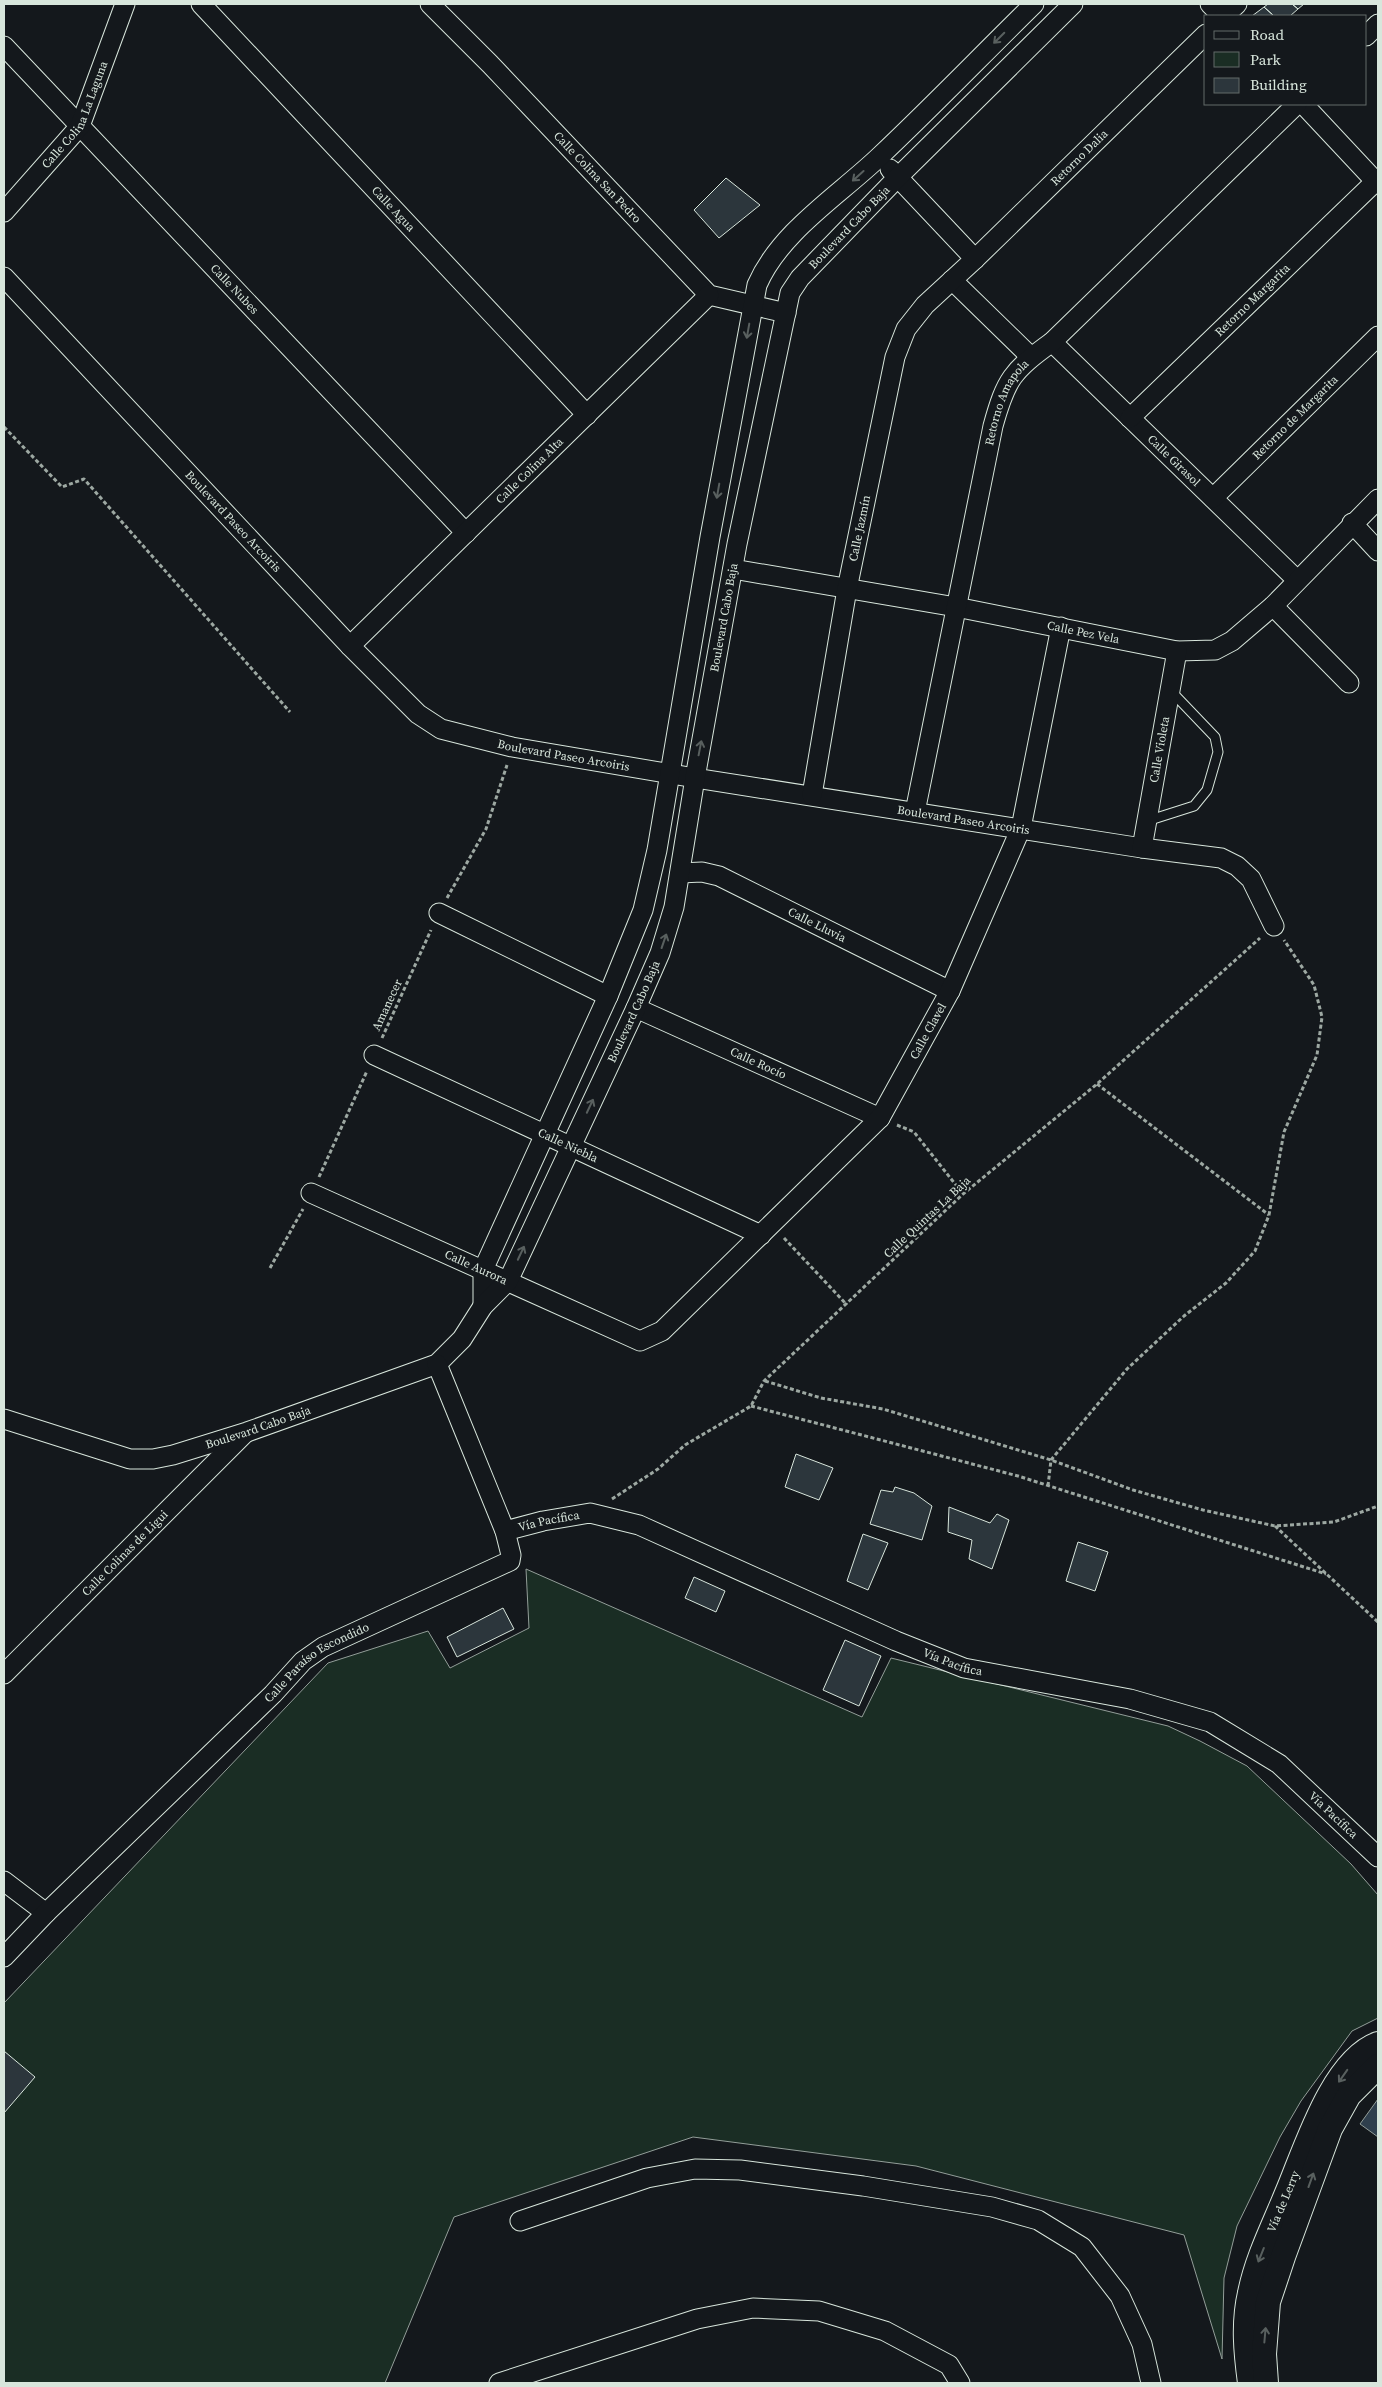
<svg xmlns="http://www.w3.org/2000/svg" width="1382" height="2387" font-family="'Source Serif 4',serif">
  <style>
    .green { fill: #1a2d24; stroke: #939e99 }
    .water { fill: #2f3f4d; stroke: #939e99 }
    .building { fill: #2c363c; stroke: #d8e6dc }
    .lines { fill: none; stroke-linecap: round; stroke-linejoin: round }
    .service-casing { stroke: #d8e6dc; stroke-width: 11 }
    .minor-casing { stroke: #d8e6dc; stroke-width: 21 }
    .tertiary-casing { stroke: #d8e6dc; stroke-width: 26 }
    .path { stroke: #9da8a2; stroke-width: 3; stroke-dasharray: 4 2.5; stroke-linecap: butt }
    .service { stroke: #14181c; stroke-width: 9 }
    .minor { stroke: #14181c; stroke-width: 19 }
    .tertiary { stroke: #14181c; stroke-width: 24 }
    .oneway { stroke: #59605f }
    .labels { text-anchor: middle; stroke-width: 4; stroke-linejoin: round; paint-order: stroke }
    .street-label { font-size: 12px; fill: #d8e6dc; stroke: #14181c }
  </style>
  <rect width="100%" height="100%" fill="#14181c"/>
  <!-- green -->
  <path class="green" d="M526 1569 862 1717 891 1658 1168 1726 1200 1741 1247 1766 1351 1864 1378 1895V2018L1352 2031 1301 2101 1280 2137 1237 2226 1224 2278 1222 2359 1184 2235 916 2166 693 2137 454 2217 385 2383H4V2003L328 1663 428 1631 450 1668 529 1628Z"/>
  <!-- water -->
  <path class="water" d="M1378 2099V2137L1360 2124Z"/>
  <!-- building -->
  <path class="building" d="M1268 4H1292L1298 9 1290 16H1274L1264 7Z
    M1292 4H1304L1298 9Z
    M1264 7 1274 16H1252Z
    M726 178 760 205 719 238 694 210Z
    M796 1454 833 1468 819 1500 785 1487Z
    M895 1487 914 1493 932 1506 922 1540 870 1524 881 1490 893 1492Z
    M949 1507 990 1523 997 1514 1009 1520 992 1569 969 1559 972 1540 948 1532Z
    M863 1534 888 1543 868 1590 847 1581Z
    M1078 1542 1108 1552 1095 1591 1066 1581Z
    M694 1577 725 1591 716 1612 685 1598Z
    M503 1608 514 1629 457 1657 447 1637Z
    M845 1640 881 1656 859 1706 823 1690Z
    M4 2051 35 2077 4 2113Z"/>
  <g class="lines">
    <!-- service casing -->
    <g class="service-casing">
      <path id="service" d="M1147 821 1194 806 1207 790 1218 752 1215 737 1170 690"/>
    </g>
    <!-- minor casing -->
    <g class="minor-casing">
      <g id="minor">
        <path id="s1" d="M201 4 587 415"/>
        <path id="s2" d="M430 4 490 64 709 295 786 313"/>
        <path d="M1210 4 1222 16"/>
        <path d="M1224 16 1237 4"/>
        <path d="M1366 36 1378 24"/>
        <path id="s3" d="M4 46 466 533"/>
        <path d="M1303 104 1378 184"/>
        <path d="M890 169 975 259"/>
        <path id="s4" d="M4 212 80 126 125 4"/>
        <path id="s5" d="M4 277 350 646 418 714 441 729 512 747 695 778 1142 848 1221 858 1237 866 1251 879 1274 926"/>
        <path d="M952 280 1031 357"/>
        <path id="s6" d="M1052 342 1297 580"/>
        <path id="s7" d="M1130 418 1378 179"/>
        <path id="s8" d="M1213 498 1378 336"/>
        <path d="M1352 523 1378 551"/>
        <path id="s9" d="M733 569 956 607 1177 651 1215 650 1232 641 1273 606 1378 499"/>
        <path d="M1273 606 1349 683"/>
        <path id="s10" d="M350 646 709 295"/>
        <path id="s11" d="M812 795 847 589 895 357 906 329 925 305 975 259 1206 34"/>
        <path id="s12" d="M915 812 993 426C1006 379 1012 371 1052 342L1297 104"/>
        <path id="s13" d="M1142 848 1177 651"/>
        <path id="s14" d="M680 873 702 872 719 876 950 991"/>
        <path d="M439 913 608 996"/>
        <path id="s15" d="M636 1008 880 1118"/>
        <path id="s16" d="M374 1055 761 1235"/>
        <path id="s17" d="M311 1193 640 1341 662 1331 880 1118 950 991 1021 828 1061 627"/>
        <path d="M483 1306V1270L608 996 643 910 657 850 710 537 757 285C780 232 838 196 879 157 932 107 982 55 1034 4"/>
        <path id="s18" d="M4 1419 130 1459H153L173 1455 247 1432 437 1364 462 1339 483 1306 508 1281 636 1008 660 953 674 907 695 778 737 544 790 293 800 278 898 177 1073 4"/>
        <path id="s19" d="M505 1531 543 1521 590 1513 639 1525 896 1641 964 1668 1130 1699 1210 1722 1279 1764 1378 1857"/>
        <path id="s20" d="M4 1674 244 1434"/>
        <path d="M4 1881 46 1913"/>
        <path id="s21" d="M4 1957 46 1913 273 1694 303 1661 323 1647 510 1561 511 1555 505 1531 437 1364"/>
        <path d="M520 2221 647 2178 695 2169 740 2170 863 2186 992 2207 1038 2220 1082 2247 1120 2296 1142 2344 1151 2383"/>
        <path d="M499 2383 697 2319 753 2308 819 2311 885 2331 949 2365 960 2383"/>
      </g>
    </g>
    <!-- tertiary casing -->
    <g class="tertiary-casing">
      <g id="tertiary">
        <path id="s22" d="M1250 2383C1246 2353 1243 2323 1250 2293 1257 2258 1274 2225 1287 2193 1305 2151 1332 2061 1378 2044"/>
        <path d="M1266 2383 1264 2354 1268 2302 1284 2254 1330 2129 1349 2095 1378 2066"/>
      </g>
    </g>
    <!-- path -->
    <path class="path" d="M4 427 62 487 84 479 290 712
      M447 898 486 829 507 765
      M382 1038 431 930
      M1097 1084 1269 1215
      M897 1125 914 1132 963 1194
      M319 1177 367 1071
      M784 1238 847 1305
      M270 1268 303 1209
      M765 1381 821 1398 883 1409 1051 1460 1133 1490 1203 1510 1275 1526 1334 1522 1378 1506
      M751 1406 1018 1476 1326 1574
      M1048 1486 1051 1460 1127 1369 1184 1316 1226 1283 1255 1251 1269 1215 1284 1132 1317 1055 1322 1017 1314 985 1284 940
      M612 1499 658 1469 685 1445 751 1406 764 1381 963 1194 1097 1084 1260 938
      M1275 1526 1378 1622"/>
    <!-- service -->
    <use href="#service" class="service"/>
    <!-- minor -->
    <use href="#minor" class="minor"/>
    <!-- tertiary -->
    <use href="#tertiary" class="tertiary"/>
  </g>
  <!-- one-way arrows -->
  <defs><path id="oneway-shaft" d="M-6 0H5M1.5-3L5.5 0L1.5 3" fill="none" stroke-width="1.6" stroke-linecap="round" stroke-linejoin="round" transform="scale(1.25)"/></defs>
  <g class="oneway">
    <use href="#oneway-shaft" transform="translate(999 38) rotate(135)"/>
    <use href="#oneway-shaft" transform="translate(858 176) rotate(138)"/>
    <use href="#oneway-shaft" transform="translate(748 331) rotate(100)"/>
    <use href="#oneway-shaft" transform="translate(718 491) rotate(100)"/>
    <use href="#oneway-shaft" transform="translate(700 748) rotate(-79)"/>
    <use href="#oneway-shaft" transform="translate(664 941) rotate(-71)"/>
    <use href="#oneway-shaft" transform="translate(590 1106) rotate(-65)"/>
    <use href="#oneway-shaft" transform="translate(521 1253) rotate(-65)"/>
    <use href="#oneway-shaft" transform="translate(1343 2076) rotate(125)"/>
    <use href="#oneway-shaft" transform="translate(1311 2180) rotate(-70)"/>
    <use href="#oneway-shaft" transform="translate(1261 2255) rotate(112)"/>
    <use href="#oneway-shaft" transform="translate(1265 2335) rotate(-85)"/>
  </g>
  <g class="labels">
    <!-- street labels -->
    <g class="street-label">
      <text dy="4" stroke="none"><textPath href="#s4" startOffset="122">Calle Colina La Laguna</textPath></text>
      <text dy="4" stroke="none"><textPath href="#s11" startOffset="720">Retorno Dalia</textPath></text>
      <text dy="4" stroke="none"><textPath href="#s2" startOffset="241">Calle Colina San Pedro</textPath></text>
      <text dy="4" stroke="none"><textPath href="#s1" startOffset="281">Calle Agua</textPath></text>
      <text dy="4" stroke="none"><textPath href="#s18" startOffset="1688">Boulevard Cabo Baja</textPath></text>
      <text dy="4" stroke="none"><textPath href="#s3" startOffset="335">Calle Nubes</textPath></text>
      <text dy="4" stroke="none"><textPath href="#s7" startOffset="170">Retorno Margarita</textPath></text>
      <text dy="4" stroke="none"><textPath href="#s12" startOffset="421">Retorno Amapola</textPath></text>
      <text dy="4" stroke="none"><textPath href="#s8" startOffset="115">Retorno de Margarita</textPath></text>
      <text dy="4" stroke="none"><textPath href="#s6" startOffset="170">Calle Girasol</textPath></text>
      <text dy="4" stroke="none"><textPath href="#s10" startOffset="251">Calle Colina Alta</textPath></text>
      <text dy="4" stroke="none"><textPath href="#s5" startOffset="335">Boulevard Paseo Arcoiris</textPath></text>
      <text dy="4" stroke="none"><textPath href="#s11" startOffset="271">Calle Jazmín</textPath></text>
      <text dy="4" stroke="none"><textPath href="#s18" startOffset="1268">Boulevard Cabo Baja</textPath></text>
      <text dy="4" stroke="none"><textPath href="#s9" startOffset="356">Calle Pez Vela</textPath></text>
      <text dy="4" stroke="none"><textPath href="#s13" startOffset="100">Calle Violeta</textPath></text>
      <text dy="4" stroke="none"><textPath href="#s5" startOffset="755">Boulevard Paseo Arcoiris</textPath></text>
      <text dy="4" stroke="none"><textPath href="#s5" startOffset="1160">Boulevard Paseo Arcoiris</textPath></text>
      <text dy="4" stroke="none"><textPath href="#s14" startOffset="149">Calle Lluvia</textPath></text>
      <text transform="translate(387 1005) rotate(-65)" y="4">Amanecer</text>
      <text dy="4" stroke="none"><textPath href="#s18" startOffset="862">Boulevard Cabo Baja</textPath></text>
      <text dy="4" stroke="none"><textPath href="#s17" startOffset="789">Calle Clavel</textPath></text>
      <text dy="4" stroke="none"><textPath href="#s15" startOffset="134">Calle Rocío</textPath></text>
      <text dy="4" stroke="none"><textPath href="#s16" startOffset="214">Calle Niebla</textPath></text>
      <text transform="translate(927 1217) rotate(-43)" y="4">Calle Quintas La Baja</text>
      <text dy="4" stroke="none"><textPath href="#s17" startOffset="181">Calle Aurora</textPath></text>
      <text dy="4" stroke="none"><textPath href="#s18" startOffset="265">Boulevard Cabo Baja</textPath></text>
      <text dy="4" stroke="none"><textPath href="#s19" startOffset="45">Vía Pacífica</textPath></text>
      <text dy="4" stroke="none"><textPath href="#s20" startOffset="171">Calle Colinas de Ligui</textPath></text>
      <text dy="4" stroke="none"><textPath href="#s19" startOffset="480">Vía Pacífica</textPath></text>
      <text dy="4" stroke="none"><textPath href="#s21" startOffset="431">Calle Paraíso Escondido</textPath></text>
      <text dy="4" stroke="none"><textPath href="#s19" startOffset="900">Vía Pacífica</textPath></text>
      <text dy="4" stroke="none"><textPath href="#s22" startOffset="188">Vía de Lerry</textPath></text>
    </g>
  </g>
  <!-- border -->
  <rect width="1382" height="2387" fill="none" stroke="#d8e6dc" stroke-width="10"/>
  <!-- legend -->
  <rect x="1204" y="15" width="162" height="90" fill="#14181c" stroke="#626a69"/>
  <rect x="1214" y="31" width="25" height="8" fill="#14181c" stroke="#626a69"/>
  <text x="1250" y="40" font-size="15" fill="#d8e6dc">Road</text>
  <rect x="1214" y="52" width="25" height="15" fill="#1a2d24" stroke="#626a69"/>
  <text x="1250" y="65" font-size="15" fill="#d8e6dc">Park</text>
  <rect x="1214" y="78" width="25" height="15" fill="#2c363c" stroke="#626a69"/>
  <text x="1250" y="90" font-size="15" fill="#d8e6dc">Building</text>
</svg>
